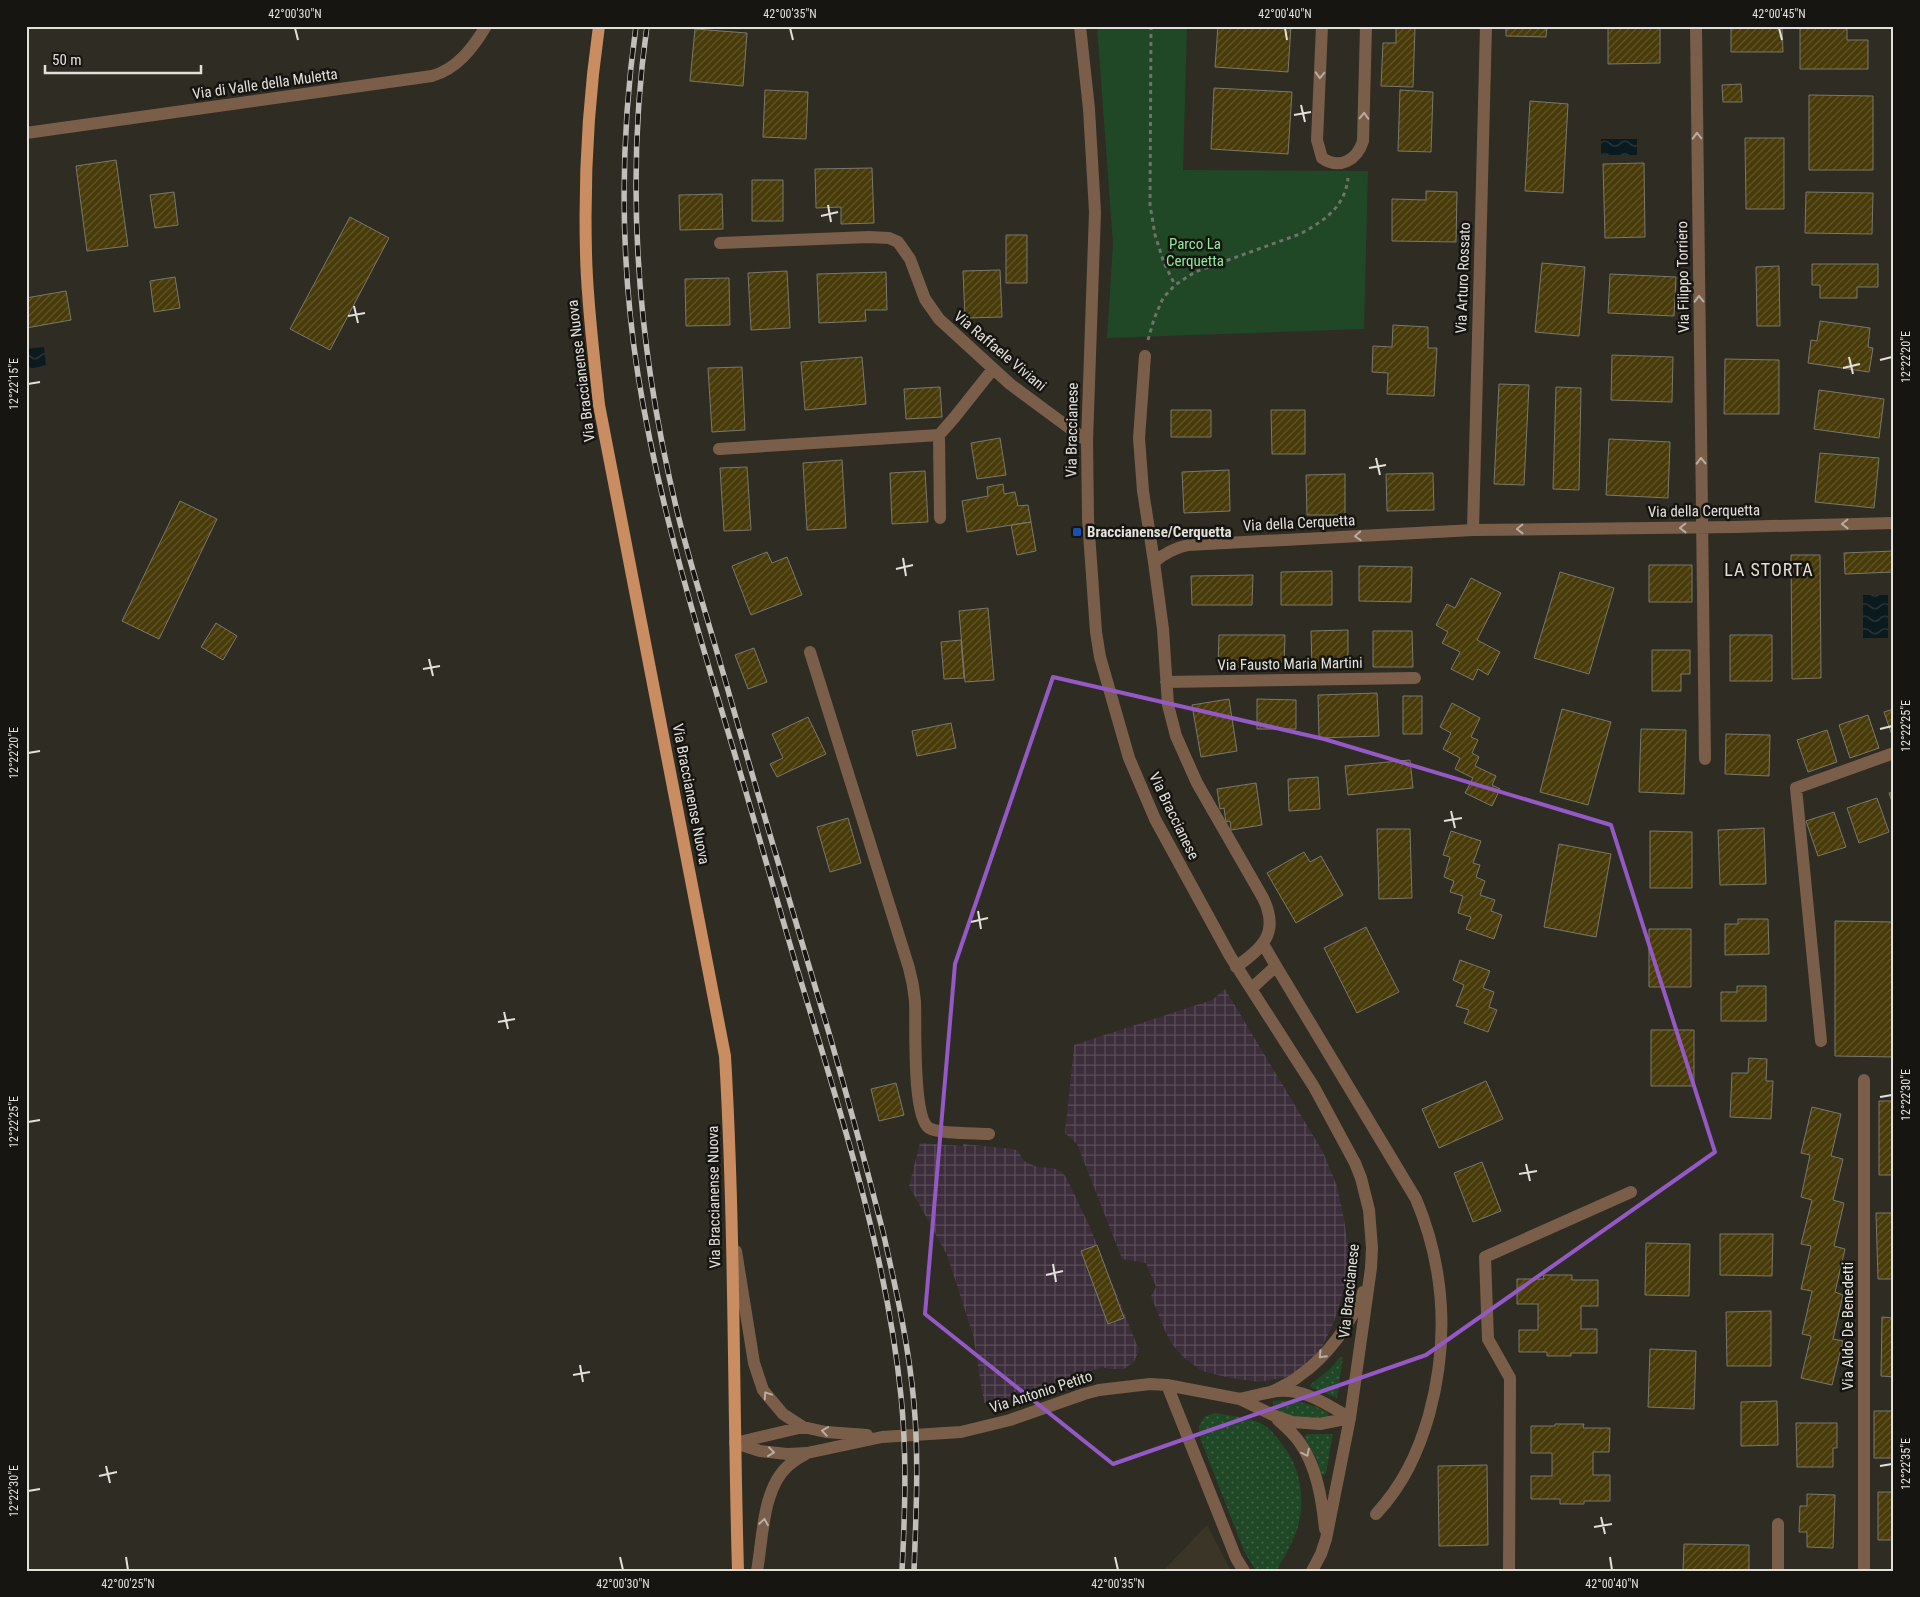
<svg xmlns="http://www.w3.org/2000/svg" width="1920" height="1597" font-family="'Roboto Condensed',sans-serif">
  <style>
    .built { fill: #3a3526 }
    .industrial { fill: url(#industrial-grid) }
    .grass { fill: url(#grass-dots) }
    .park { fill: #204827 }
    .water { fill: url(#water-waves) }
    .building { fill: url(#building-hatch); stroke: #7a776c }
    .lines { fill: none; stroke-linecap: round; stroke-linejoin: round }
    .path { stroke: #737169; stroke-width: 3; stroke-dasharray: 4 4; stroke-linecap: butt }
    .minor { stroke: #7b5e49; stroke-width: 12 }
    .major { stroke: #c98d61; stroke-width: 12 }
    .rail-casing { stroke: #c1bfb9; stroke-width: 5.5 }
    .rail { stroke: #161511; stroke-width: 4; stroke-dasharray: 11; stroke-linecap: butt }
    .oneway { stroke: #b9aca1 }
    .marked { fill: none; stroke: #9559c6; stroke-width: 4; stroke-linejoin: round }
    .ticks { fill: none; stroke: #e2e0db; stroke-width: 2 }
    .transit-dot { fill: #1a4fb4; stroke: #161511; stroke-width: 2 }
    .labels { text-anchor: middle; stroke-width: 5; stroke-linejoin: round; paint-order: stroke }
    .street-label { font-size: 15px; fill: #e2e0db; stroke: #161511 }
    .park-label { font-size: 15px; fill: #90ec9c; stroke: #161511 }
    .poi-label { font-size: 15px; font-weight: bold; fill: #e2e0db; stroke: #161511; text-anchor: start }
    .quarter-label { font-size: 18px; letter-spacing: 1px; fill: #e2ded3; stroke: #161511 }
    .neatline { fill: none; stroke: #e2e0db; stroke-width: 2 }
    .ticks-label { font-size: 12px; text-anchor: middle; fill: #e2e0db }
  </style>
  <defs>
    <pattern id="industrial-grid" width="8" height="8" patternUnits="userSpaceOnUse" patternTransform="scale(1.25)"><rect width="8" height="8" fill="#3d2e3b"/><path d="M0 4h8M4 0v8" fill="none" stroke="#594c57"/></pattern>
    <pattern id="grass-dots" width="8" height="8" patternUnits="userSpaceOnUse" patternTransform="scale(1.25)"><rect width="8" height="8" fill="#204827"/><path d="M2 2h.1M6 6h.1" fill="none" stroke="#406246" stroke-width="1.8" stroke-linecap="round"/></pattern>
    <pattern id="water-waves" width="16" height="10" patternUnits="userSpaceOnUse" patternTransform="scale(1.25)"><rect width="16" height="10" fill="#0b1a1e"/><path d="M0 5q4-4 8 0t8 0" fill="none" stroke="#2e3b3e"/></pattern>
    <pattern id="building-hatch" width="6" height="6" patternUnits="userSpaceOnUse" patternTransform="scale(1.25)"><rect width="6" height="6" fill="#483b09"/><path d="M-1 1l2-2M0 6l6-6M5 7l2-2" fill="none" stroke="#62572c"/></pattern>
  </defs>
  <rect width="100%" height="100%" fill="#2f2c23"/>
  <!-- built -->
  <path class="built" d="M1207 1525 1231 1571H1163Z"/>
  <!-- industrial -->
  <path class="industrial" d="M1225 989 1323 1152 1337 1186 1344 1219 1349 1255V1272L1334 1322 1321 1349 1305 1366 1287 1377 1259 1382 1230 1378 1202 1371 1183 1357 1172 1344 1165 1331 1151 1296 1156 1287 1146 1263 1122 1259 1077 1144 1065 1133 1074 1045 1212 1000Z
    M920 1143 963 1146V1144L1013 1149 1018 1151 1024 1161 1037 1167 1053 1168 1062 1172 1067 1179 1090 1227 1139 1350 1134 1362 1124 1369H1108L1103 1367 1005 1399 984 1403 973 1335 947 1255 909 1186Z"/>
  <!-- grass -->
  <path class="grass" d="M1340 1357H1343L1337 1398 1310 1387 1311 1384 1329 1370Z
    M1273 1401C1292 1399 1312 1403 1328 1413L1329 1417C1312 1424 1288 1415 1273 1409Z
    M1215 1413C1230 1416 1250 1417 1264 1425 1272 1430 1279 1440 1285 1448 1302 1472 1306 1505 1296 1533 1291 1546 1283 1559 1276 1571H1256L1244 1551 1199 1435V1426L1204 1417Z
    M1308 1434H1333L1326 1473 1324 1475 1321 1474 1316 1457 1305 1439V1436Z"/>
  <!-- park -->
  <path class="park" d="M1097 26H1187L1183 170 1368 171 1364 329 1107 338 1113 244Z"/>
  <!-- water -->
  <path class="water" d="M1601 139H1637V155H1601Z
    M44 347 46 366 26 369V349Z
    M1863 595H1888V638H1863Z"/>
  <!-- building -->
  <path class="building" d="M1218 26H1291L1288 72 1215 67Z
    M1396 26H1450V28L1415 27 1413 87 1381 86 1383 43H1396Z
    M1506 26H1547L1546 37 1506 36Z
    M1608 26H1660V63L1608 64Z
    M1731 26H1782L1783 52H1731Z
    M1800 26H1847V40H1868V69H1800Z
    M695 29 747 33 743 86 690 81Z
    M1741 84 1742 102H1723L1722 85Z
    M1214 88 1292 92 1288 154 1211 149Z
    M765 90 808 92 806 139 763 137Z
    M1400 90 1433 92 1431 152 1398 151Z
    M1809 95 1873 96V170H1809Z
    M1530 101 1568 104 1563 193 1525 191Z
    M1745 138H1784V209H1746Z
    M116 160 128 246 87 251 76 166Z
    M1644 163 1645 237 1605 238 1603 164Z
    M872 168 874 223 841 224V207L816 208 815 169Z
    M752 180H783V221H752Z
    M1426 191 1457 192 1456 242 1392 241V199L1426 200Z
    M174 192 178 225 155 228 150 195Z
    M1806 192 1873 193 1872 234 1805 233Z
    M722 194 723 229 680 230 679 195Z
    M350 217 389 238 330 350 290 329Z
    M1006 235H1027V283H1006Z
    M1542 263 1585 267 1579 336 1535 332Z
    M1812 264H1878V287H1857V298H1820V285H1812Z
    M1779 266 1780 326H1757L1756 267Z
    M1000 270 1002 317 965 318 963 271Z
    M787 271 790 328 751 330 748 273Z
    M886 272 887 310H865L866 321 819 323 817 274Z
    M1610 274 1676 277 1674 316 1608 313Z
    M175 277 180 308 154 312 150 281Z
    M729 278 730 325 686 326 685 279Z
    M66 291 71 320 26 328V298Z
    M1820 321 1870 328 1868 347 1873 348 1869 372 1808 363 1811 340 1817 341Z
    M1393 325 1428 327V348H1437L1434 396 1387 394 1388 373 1372 372 1373 346 1392 347Z
    M1612 355 1673 357 1672 402 1611 400Z
    M862 357 866 404 805 410 801 362Z
    M1725 359 1779 360V414H1724Z
    M742 367 745 430 712 432 708 368Z
    M1499 384 1529 385 1524 485 1494 484Z
    M940 387 942 417 906 419 904 389Z
    M1556 387 1581 388 1579 490 1553 489Z
    M1819 390 1884 399 1879 438 1814 429Z
    M1171 410H1211V437H1171Z
    M1271 410H1305V454H1272Z
    M1000 438 1006 475 977 479 971 443Z
    M1609 439 1670 442 1668 498 1606 495Z
    M1820 453 1879 458 1874 508 1815 502Z
    M842 460 846 528 807 530 803 463Z
    M747 467 751 530 724 531 720 468Z
    M1229 470 1230 511 1184 513 1182 472Z
    M925 471 928 522 892 524 890 473Z
    M1433 473 1434 510 1387 511 1386 474Z
    M1345 474V515H1307L1306 475Z
    M1003 484 1004 494 1015 492 1018 506 1028 505 1031 522 967 532 962 501 988 496 987 487Z
    M180 501 217 519 159 639 122 621Z
    M1031 522 1036 551 1017 555 1011 525Z
    M1894 551V572L1845 574 1844 553Z
    M767 552 772 563 787 557 802 595 751 615 732 566Z
    M1791 555H1820L1821 678 1792 679Z
    M1649 565H1692V602H1649Z
    M1359 566 1412 567 1411 602 1359 601Z
    M1332 571V605H1281V572Z
    M1560 572 1614 588 1589 674 1534 658Z
    M1253 575 1252 605H1192L1191 576Z
    M1471 578 1501 593 1477 640 1500 652 1488 675 1478 669 1473 680 1451 669 1460 652 1442 643 1448 632 1436 625 1447 604 1455 608Z
    M988 608 994 680 965 682 959 611Z
    M216 623 237 636 223 660 201 647Z
    M1348 630V668L1312 669 1311 631Z
    M1373 631H1412L1413 667H1373Z
    M1219 635H1285L1284 667H1218Z
    M1730 635H1772V681H1730Z
    M961 640 964 678 944 679 941 642Z
    M754 648 767 682 748 689 735 655Z
    M1652 650H1690V674H1681V691H1652Z
    M1377 693 1379 736 1319 738 1318 695Z
    M1403 696H1422V734H1403Z
    M1229 699 1237 751 1201 757 1192 705Z
    M1257 699 1296 700V729H1257Z
    M1452 703 1480 718 1471 737 1478 740 1472 753 1479 757 1475 766 1496 776 1492 785 1500 789 1492 806 1465 793 1473 778 1455 769 1460 758 1443 749 1451 733 1440 727Z
    M1562 709 1611 722 1588 805 1540 792Z
    M1894 709V741L1884 712Z
    M1868 715 1879 748 1850 758 1839 725Z
    M808 717 826 754 777 777 770 764 783 758 772 734Z
    M951 723 956 748 917 756 912 731Z
    M1641 729 1686 730 1684 794 1639 792Z
    M1827 730 1837 762 1808 772 1797 740Z
    M1726 734 1770 735 1769 776 1725 774Z
    M1410 760 1413 788 1348 795 1345 766Z
    M1318 777 1320 809 1289 811 1288 779Z
    M1256 783 1262 825 1231 830 1230 821 1226 822 1224 808 1220 809 1217 789Z
    M1894 792V807L1889 793Z
    M1877 798 1889 832 1859 843 1847 808Z
    M1834 812 1846 847 1818 856 1806 821Z
    M848 818 861 863 830 872 817 827Z
    M1764 828 1766 884 1720 885 1718 830Z
    M1377 829H1410L1412 898 1379 899Z
    M1451 831 1481 841 1473 863 1480 865 1476 877 1485 881 1480 895 1495 900 1491 911 1502 915 1494 939 1466 929 1471 917 1458 913 1463 896 1450 892 1454 881 1444 877 1450 857 1443 855Z
    M1650 831 1692 832V888H1650Z
    M1559 844 1611 854 1596 937 1544 927Z
    M1304 852 1310 862 1321 856 1343 895 1296 923 1267 873Z
    M1738 919H1768L1769 954 1725 955V924H1738Z
    M1835 921 1894 922V1057L1835 1056Z
    M1366 927 1399 992 1357 1013 1324 948Z
    M1649 929H1691V987H1649Z
    M1460 960 1490 971 1483 988 1494 992 1489 1007 1497 1010 1488 1032 1464 1023 1469 1010 1456 1006 1464 985 1453 980Z
    M1737 986H1766V1021H1721V992H1737Z
    M1651 1030H1694V1086H1651Z
    M1749 1058 1767 1059 1766 1081H1773L1771 1119 1730 1117 1732 1073H1748Z
    M1486 1081 1503 1119 1439 1148 1422 1109Z
    M896 1083 904 1115 879 1121 871 1089Z
    M1879 1101H1894V1175H1879Z
    M1812 1107 1841 1114 1831 1156 1843 1159 1833 1200 1844 1203 1834 1246 1845 1249 1835 1292 1843 1295 1833 1339 1843 1341 1832 1385 1801 1378 1811 1336 1802 1334 1812 1291 1801 1289 1811 1246 1801 1244 1812 1200 1801 1197 1810 1155 1801 1153Z
    M1482 1162 1501 1211 1473 1222 1454 1173Z
    M1876 1213H1894V1279H1878Z
    M1720 1234H1773L1772 1276 1720 1275Z
    M1646 1243 1690 1244 1689 1296 1645 1295Z
    M1097 1245 1124 1318 1108 1324 1081 1251Z
    M1543 1275H1572V1280H1598V1306H1581V1329H1597V1353H1571V1356H1547V1352H1519V1330H1538V1304H1517V1279H1544Z
    M1771 1311V1366H1727L1726 1312Z
    M1882 1317 1894 1318V1377L1881 1376Z
    M1650 1349 1696 1351 1694 1409 1648 1407Z
    M1777 1401 1778 1445 1741 1446V1402Z
    M1874 1411H1894V1458H1874Z
    M1796 1423H1837V1448H1833V1467H1797Z
    M1555 1424H1584L1583 1428H1610L1609 1452H1593V1475H1610V1501H1584V1504H1560V1499H1531V1476H1552V1453H1531V1426H1555Z
    M1487 1465 1488 1545 1439 1546 1438 1466Z
    M1878 1492H1894V1540H1878Z
    M1807 1494 1835 1495 1833 1548 1807 1547V1532H1799L1800 1506H1807Z
    M1684 1544 1749 1545V1571H1683Z"/>
  <g class="lines">
    <!-- path -->
    <path class="path" d="M1151 26 1150 205 1155 235 1164 263 1175 285
      M1148 340 1154 319 1163 298 1175 285 1195 272 1300 234C1324 221 1345 207 1348 178"/>
    <!-- minor -->
    <path class="minor" d="M1080 26 1089 109 1095 212 1087 441 1088 519 1096 632 1100 657 1129 758 1155 819 1230 956 1314 1087 1355 1163 1361 1178 1369 1210 1372 1248 1371 1268 1350 1418 1326 1539 1321 1554 1312 1571
      M1322 26 1317 140 1322 158C1340 170 1357 160 1363 141L1366 26
      M1696 26 1705 759
      M26 133 432 76C457 69 473 48 486 26
      M720 243 869 237 889 238 898 242 910 259 925 299 939 319 1010 384 1087 441
      M1145 356 1139 438 1143 491 1154 562
      M719 449 939 435
      M940 518 939 435 954 418 993 369
      M1473 530 1486 26
      M810 652 909 968C912 979 914 990 915 1001 916 1024 912 1117 929 1128 938 1134 977 1133 989 1134
      M1166 682 1415 678
      M1276 966 1416 1199C1445 1268 1449 1342 1429 1415 1418 1453 1403 1485 1376 1514
      M1236 967C1263 947 1280 933 1263 898L1197 783 1176 736 1168 705 1163 629 1154 562C1165 553 1174 548 1188 545L1473 530 1735 527 1894 523
      M1251 989 1276 966 1263 944
      M1821 1041 1796 788 1894 753
      M1864 1080V1571
      M736 1251 754 1363 763 1390 783 1414 803 1427
      M1167 1385 1236 1558 1244 1571
      M1271 1392C1281 1387 1291 1383 1299 1376 1327 1357 1351 1324 1363 1292
      M1240 1399C1250 1397 1260 1394 1271 1392 1301 1386 1325 1403 1350 1418
      M1278 1420C1286 1427 1294 1434 1300 1443 1317 1467 1322 1500 1325 1529
      M735 1443 760 1451 787 1454 807 1453 882 1437 961 1432 1010 1420 1084 1394 1099 1390 1150 1384 1167 1385 1240 1399 1275 1416 1292 1422 1320 1424 1350 1418
      M735 1443 803 1427 826 1432 867 1435
      M757 1571C763 1538 762 1488 789 1465 794 1461 800 1457 806 1454
      M1509 1571 1510 1378 1488 1339 1485 1257 1631 1192
      M1778 1571V1524"/>
    <!-- major -->
    <path class="major" d="M599 26C588 103 584 176 586 253 587 304 594 355 599 405L725 1056C735 1227 733 1399 738 1571"/>
    <!-- rail casing -->
    <g class="rail-casing">
      <path id="rail" d="M636 26C620 141 620 260 638 375 660 513 703 647 743 782 763 850 782 919 803 988 843 1121 887 1257 901 1396 907 1455 905 1512 902 1571
        M647 26C624 189 639 356 678 515 692 571 710 627 726 683 759 800 794 916 829 1033 848 1099 866 1165 883 1232 896 1289 909 1346 914 1404 919 1460 916 1515 914 1571"/>
    </g>
    <!-- rail -->
    <use href="#rail" class="rail"/>
  </g>
  <!-- one-way arrows -->
  <defs><path id="oneway-chevron" d="M-2-3.5L2.5 0L-2 3.5" fill="none" stroke-width="1.6" stroke-linecap="round" stroke-linejoin="round" transform="scale(1.25)"/></defs>
  <g class="oneway">
    <use href="#oneway-chevron" transform="translate(1320 75) rotate(92)"/>
    <use href="#oneway-chevron" transform="translate(1364 116) rotate(-88)"/>
    <use href="#oneway-chevron" transform="translate(1697 136) rotate(-91)"/>
    <use href="#oneway-chevron" transform="translate(1699 299) rotate(-91)"/>
    <use href="#oneway-chevron" transform="translate(1701 461) rotate(-91)"/>
    <use href="#oneway-chevron" transform="translate(1845 524) rotate(179)"/>
    <use href="#oneway-chevron" transform="translate(1683 528) rotate(179)"/>
    <use href="#oneway-chevron" transform="translate(1520 529) rotate(179)"/>
    <use href="#oneway-chevron" transform="translate(1358 536) rotate(177)"/>
    <use href="#oneway-chevron" transform="translate(1322 1355) rotate(133)"/>
    <use href="#oneway-chevron" transform="translate(767 1395) rotate(-124)"/>
    <use href="#oneway-chevron" transform="translate(825 1431) rotate(-171)"/>
    <use href="#oneway-chevron" transform="translate(771 1452) rotate(7)"/>
    <use href="#oneway-chevron" transform="translate(1306 1453) rotate(64)"/>
    <use href="#oneway-chevron" transform="translate(764 1522) rotate(-81)"/>
  </g>
  <!-- marked area -->
  <path class="marked" d="M1053 677 1324 739 1611 825 1715 1152 1426 1355 1113 1464 925 1314 955 964Z"/>
  <!-- ticks -->
  <path class="ticks" d="M295 28 298 40M790 28 793 40M1285 28 1287 40M1779 28 1782 40M1301 105 1305 122M1294 115 1311 112M828 205 831 222M821 216 838 212M354 306 358 323M348 316 365 313M1849 357 1853 374M1880 360 1892 357M1843 368 1860 364M28 384 40 382M1376 458 1380 475M1369 468 1386 465M903 558 906 576M896 569 913 565M429 659 433 676M423 669 440 666M1880 729 1892 726M28 753 40 751M1451 811 1455 828M1444 821 1462 818M978 911 981 929M971 922 988 918M504 1012 508 1029M498 1022 515 1019M1880 1097 1892 1095M28 1122 40 1120M1526 1164 1530 1181M1519 1174 1537 1171M1053 1264 1056 1282M1046 1275 1063 1271M580 1365 583 1382M573 1375 590 1372M106 1466 110 1483M1880 1466 1892 1464M99 1476 117 1472M28 1491 40 1489M1601 1517 1605 1534M1594 1527 1612 1524M126 1557 128 1570M620 1557 623 1570M1115 1557 1118 1570M1610 1557 1612 1570"/>
  <!-- markers -->
  <rect class="transit-dot" x="1072" y="527" width="10" height="10" rx="2.5"/>
  <g class="labels">
    <!-- street labels -->
    <g class="street-label">
      <text transform="translate(265 84) rotate(-8)" y="5">Via di Valle della Muletta</text>
      <text transform="translate(1683 277) rotate(-91)" y="5">Via Filippo Torriero</text>
      <text transform="translate(1463 278) rotate(-88)" y="5">Via Arturo Rossato</text>
      <text transform="translate(1000 351) rotate(40)" y="5">Via Raffaele Viviani</text>
      <text transform="translate(581 371) rotate(-97)" y="5">Via Braccianense Nuova</text>
      <text transform="translate(1072 430) rotate(-89)" y="5">Via Braccianese</text>
      <text transform="translate(1704 511) rotate(-1)" y="5">Via della Cerquetta</text>
      <text transform="translate(1299 523) rotate(-3)" y="5">Via della Cerquetta</text>
      <text transform="translate(1290 664) rotate(-1)" y="5">Via Fausto Maria Martini</text>
      <text transform="translate(691 794) rotate(79)" y="5">Via Braccianense Nuova</text>
      <text transform="translate(1174 816) rotate(64)" y="5">Via Braccianese</text>
      <text transform="translate(714 1197) rotate(-91)" y="5">Via Braccianense Nuova</text>
      <text transform="translate(1349 1291) rotate(-84)" y="5">Via Braccianese</text>
      <text transform="translate(1848 1326) rotate(-90)" y="5">Via Aldo De Benedetti</text>
      <text transform="translate(1041 1392) rotate(-18)" y="5">Via Antonio Petito</text>
    </g>
    <!-- park labels -->
    <g class="park-label">
      <text x="1195" y="249">Parco La<tspan x="1195" dy="17">Cerquetta</tspan></text>
    </g>
    <!-- poi labels -->
    <g class="poi-label">
      <text x="1087" y="537">Braccianense/Cerquetta</text>
    </g>
    <!-- quarter labels -->
    <g class="quarter-label">
      <text x="1769" y="576">LA STORTA</text>
    </g>
  </g>
  <!-- border -->
  <rect width="1920" height="1597" fill="none" stroke="#161511" stroke-width="55"/>
  <!-- scale -->
  <path d="M45 65v8h156v-8" fill="none" stroke="#e2e0db" stroke-width="2.5"/>
  <text x="52" y="65" font-size="15" fill="#e2e0db" stroke="#161511" stroke-width="4" paint-order="stroke">50 m</text>
  <rect x="28" y="28" width="1864" height="1542" class="neatline"/>
  <g class="ticks-label">
    <text x="295" y="18">42°00'30"N</text>
    <text x="790" y="18">42°00'35"N</text>
    <text x="1285" y="18">42°00'40"N</text>
    <text x="1779" y="18">42°00'45"N</text>
    <text transform="translate(1906 357) rotate(-90)" y="4">12°22'20"E</text>
    <text transform="translate(14 384) rotate(-90)" y="4">12°22'15"E</text>
    <text transform="translate(1906 726) rotate(-90)" y="4">12°22'25"E</text>
    <text transform="translate(14 753) rotate(-90)" y="4">12°22'20"E</text>
    <text transform="translate(1906 1095) rotate(-90)" y="4">12°22'30"E</text>
    <text transform="translate(14 1122) rotate(-90)" y="4">12°22'25"E</text>
    <text transform="translate(1906 1464) rotate(-90)" y="4">12°22'35"E</text>
    <text transform="translate(14 1491) rotate(-90)" y="4">12°22'30"E</text>
    <text x="128" y="1588">42°00'25"N</text>
    <text x="623" y="1588">42°00'30"N</text>
    <text x="1118" y="1588">42°00'35"N</text>
    <text x="1612" y="1588">42°00'40"N</text>
  </g>
</svg>
